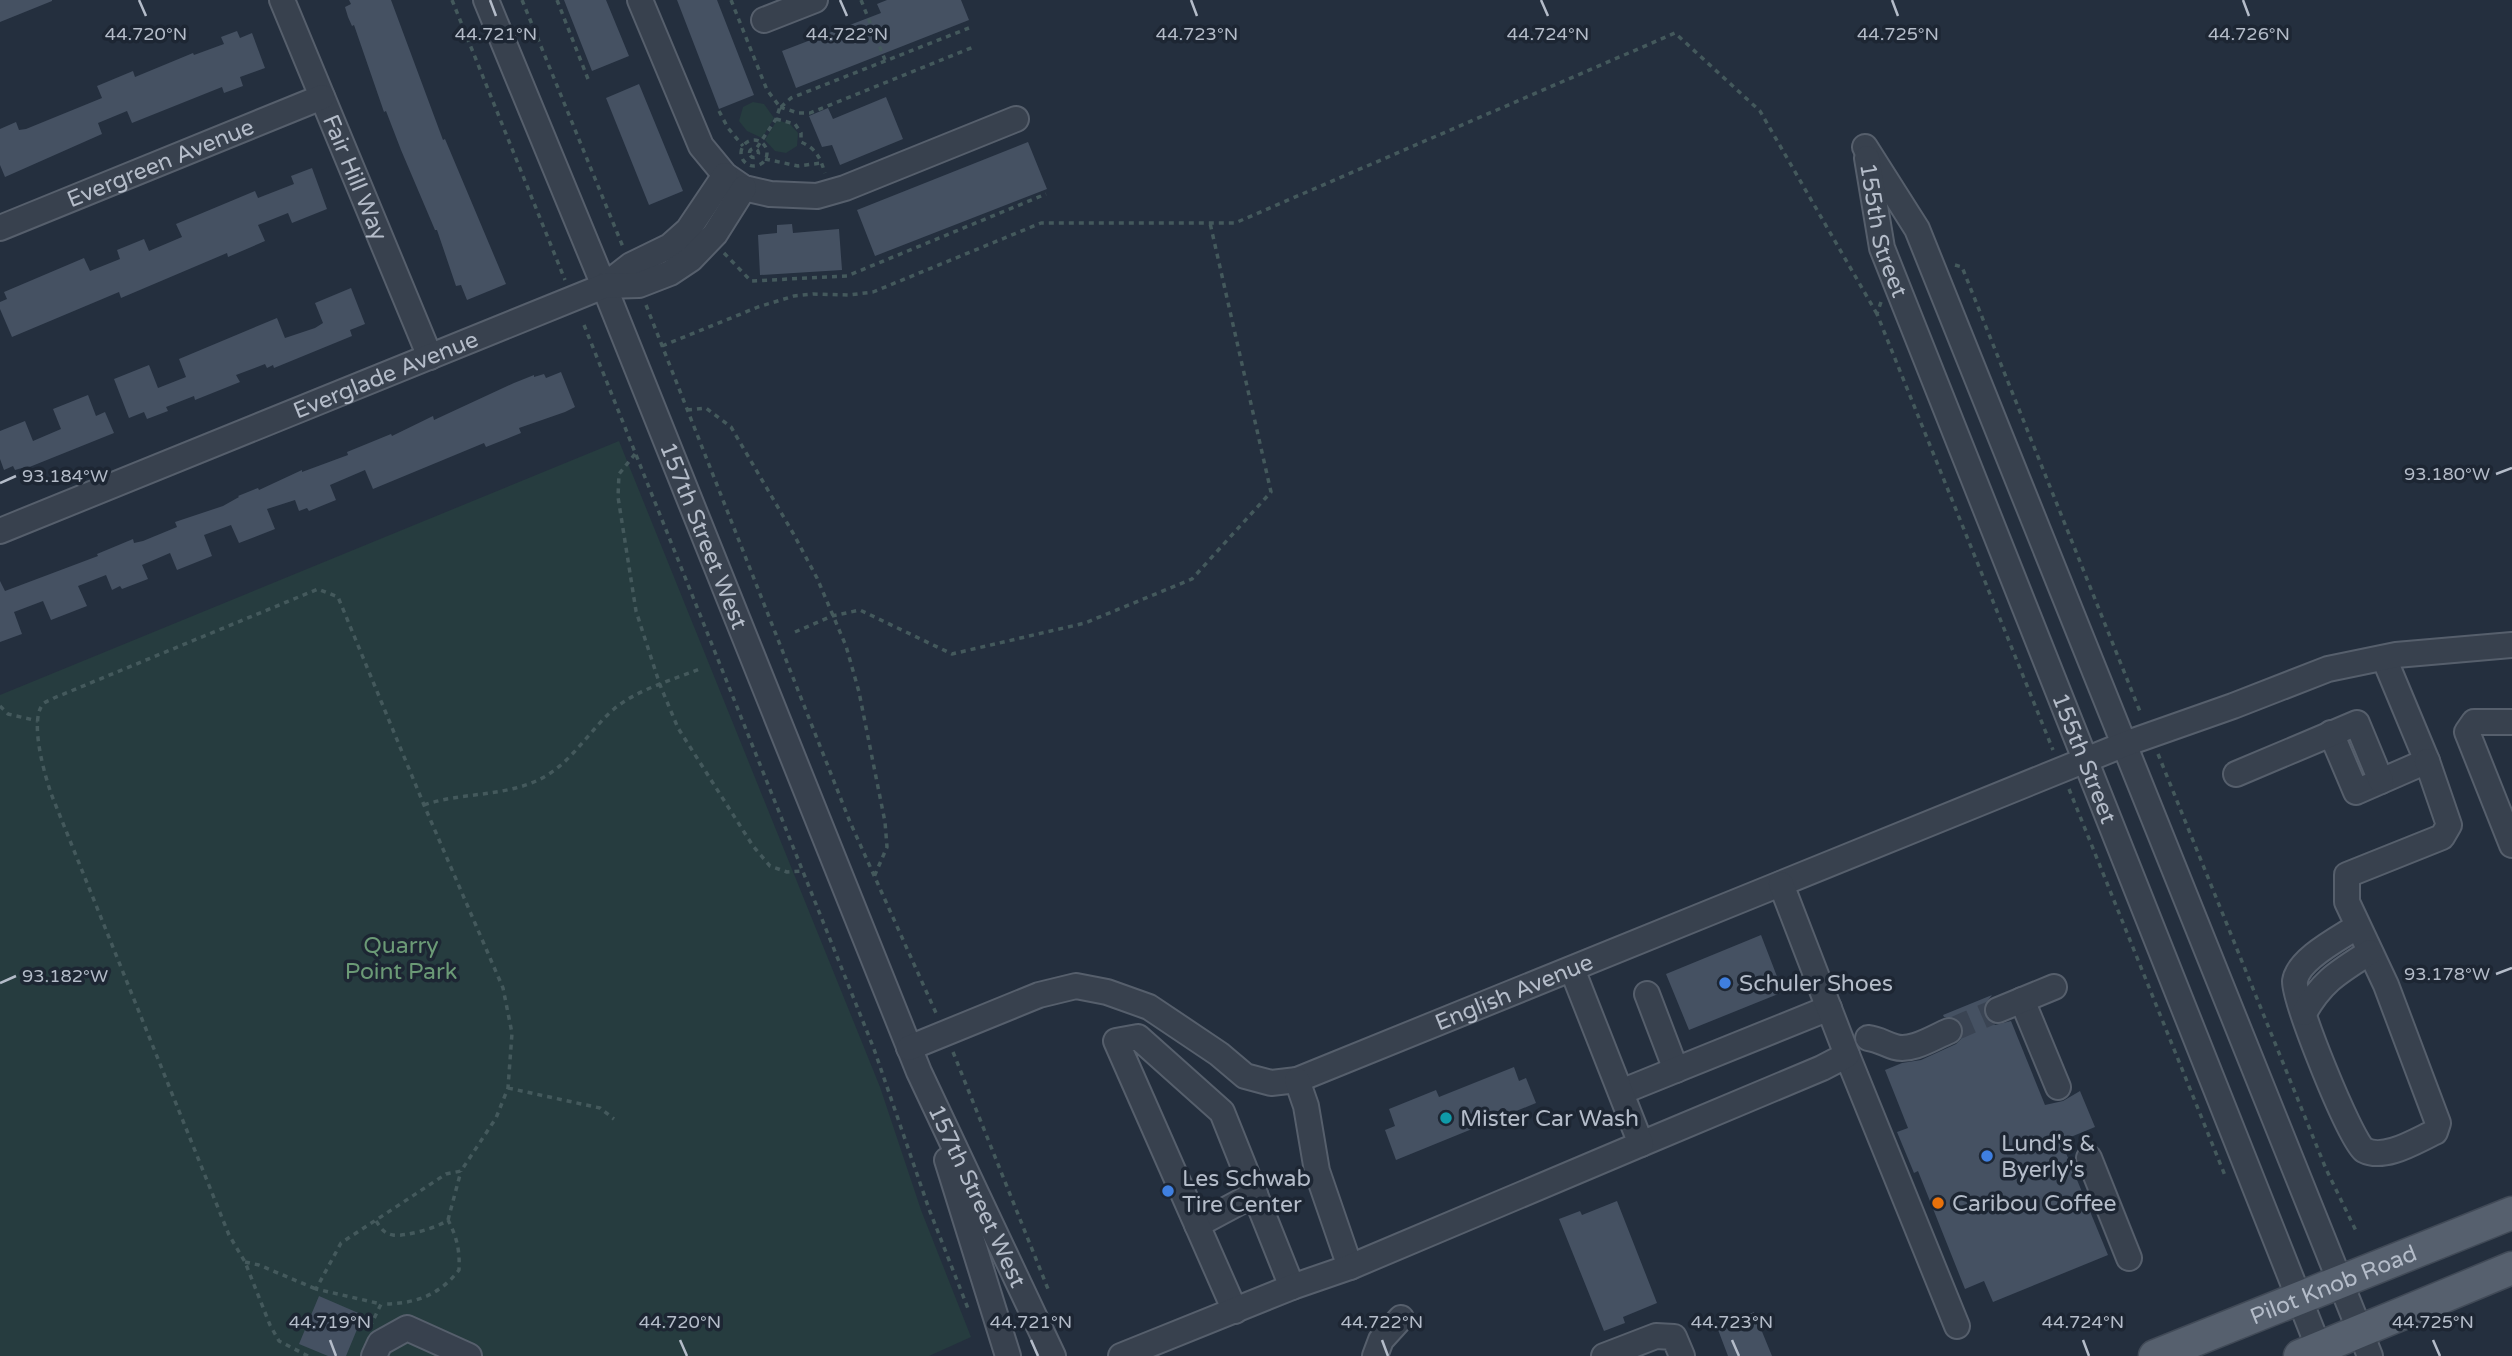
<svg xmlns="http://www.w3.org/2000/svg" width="2512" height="1356" font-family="'Varela Round',sans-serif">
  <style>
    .green { fill: #263c3f }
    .building { fill: #455162 }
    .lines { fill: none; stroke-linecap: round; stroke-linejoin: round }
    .minor-tunnel { stroke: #3a4453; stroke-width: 24; stroke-dasharray: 24 12; stroke-linecap: butt }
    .minor-casing { stroke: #565f6c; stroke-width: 28 }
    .major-casing { stroke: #414a57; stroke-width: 35 }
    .path { stroke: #44595c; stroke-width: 3.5; stroke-dasharray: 5 5; stroke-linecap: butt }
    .minor { stroke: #38414e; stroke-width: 24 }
    .major { stroke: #56606e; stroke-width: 32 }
    .ticks { fill: none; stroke: #b4bcc9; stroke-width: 2.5 }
    .shop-dot { fill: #3f7fe0; stroke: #1d2633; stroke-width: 2.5 }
    .culture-dot { fill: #0f9aa8; stroke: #1d2633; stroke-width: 2.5 }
    .food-dot { fill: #e8710a; stroke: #1d2633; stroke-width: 2.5 }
    .labels { text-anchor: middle; stroke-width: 7; stroke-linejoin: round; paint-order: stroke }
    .street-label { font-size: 23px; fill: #b4bcc9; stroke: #1d2633 }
    .park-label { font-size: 23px; fill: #6b9a76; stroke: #1d2633 }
    .poi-label { font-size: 23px; fill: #b4bcc9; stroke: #1d2633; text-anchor: start }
    .ticks-label { font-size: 18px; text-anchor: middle; fill: #b4bcc9; stroke: #1d2633; stroke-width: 7; stroke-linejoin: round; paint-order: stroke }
  </style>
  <rect width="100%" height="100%" fill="#242f3e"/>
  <!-- green -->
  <path class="green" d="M753 102 764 104 774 118 762 138 747 131 739 121 743 107Z
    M777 120 790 124 798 133 797 146 786 153 775 151 765 140Z
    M619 441 880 1087 921 1210 971 1337 929 1356H0V695Z"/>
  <!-- building -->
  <path class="building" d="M0 0H52V1L0 22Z
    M349 0H391L443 140 445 139 506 284 467 300 461 285 456 286 437 230H435L401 150 386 111 384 112 354 25 352 26 348 17 345 7 351 4Z
    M564 0H606L629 56 592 71Z
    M677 0H717L754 95 719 109Z
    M887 0H961L969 20 796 88 782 51 881 13 877 4Z
    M237 31 240 38 252 33 265 68 240 77 243 86 224 93 222 87 132 123 127 111 98 123 102 134 5 177 0 165V129L16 122 19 130 26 129 102 98 97 86 133 71 135 77 193 53 194 55 224 44 221 37Z
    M639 84 683 191 649 205 606 98Z
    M886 97 903 139 840 165 832 145 822 147 809 116 828 108 833 119Z
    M1028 142 1047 189 875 256 857 210Z
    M312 168 327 209 292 223 288 213 258 225 265 241 228 257 227 253 121 298 119 292 12 337 0 309V302L7 299 4 292 84 258 90 271 120 259 117 250 144 239 149 251 182 237 176 224 255 191 258 198 294 184 291 176Z
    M792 224 793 233 839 229 842 270 760 275 758 235 777 233V225Z
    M351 288 365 324 350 330 352 336 274 368 273 365 267 368 265 364 236 375 240 382 195 400 194 396 166 407 168 411 147 419 144 412 129 418 114 379 149 365 158 388 186 377 179 359 277 318 285 338 315 328 323 323 315 303Z
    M561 372 575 407 565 412 519 428 521 433 486 447 484 443 373 489 365 470 330 485 336 500 309 511 307 508 299 511 295 500 267 509 275 529 239 543 231 525 204 535 212 556 177 570 170 553 142 565 148 579 122 589 120 586 112 590 106 575 78 586 87 606 51 620 43 601 14 612 22 634 0 642V581L5 591 98 556 97 554 133 539 134 543 143 541 177 527 175 522 223 506 239 497 238 496 258 488 259 490 302 470V472L348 455 347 452 391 434 392 436 433 416 434 420 514 383 534 375V377L544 374 546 378Z
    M88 395 96 416 105 412 114 433 22 470V468L15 470 13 466 4 470 0 459V431L25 421 33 441 61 429 53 409Z
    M1761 935 1783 992 1689 1030 1666 974Z
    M1992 995 1983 1007 1985 1016 1995 1025 2011 1021 2045 1105 2063 1101 2080 1091 2095 1127 2061 1141 2108 1255 1993 1302 1984 1281 1965 1289 1918 1171 1914 1173 1897 1132 1908 1128 1885 1070 1902 1063 1921 1060 1956 1044 1961 1039 1963 1026 1957 1019 1944 1017 1943 1015Z
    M1514 1067 1519 1081 1526 1078 1536 1103 1396 1160 1385 1130 1395 1126 1389 1109 1436 1090 1439 1097Z
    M1617 1201 1657 1303 1623 1317 1625 1323 1604 1331 1559 1219 1580 1211 1582 1215Z
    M319 1296 363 1315 346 1356H328L299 1344Z
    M1754 1312 1772 1356H1728L1717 1327Z"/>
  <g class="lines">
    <!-- minor-tunnel -->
    <path class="minor-tunnel" d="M1949 1031 1998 1010"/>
    <!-- minor casing -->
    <g class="minor-casing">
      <g id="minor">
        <path id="s1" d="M282 0 430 357"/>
        <path id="s2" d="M486 0 604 286 919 1072 1053 1356"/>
        <path d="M640 0 701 146 725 175 744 188 770 194 817 196 845 188 1016 119"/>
        <path d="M764 20 815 0"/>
        <path d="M1865 147 1917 229 2370 1356"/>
        <path id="s3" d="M1867 158 1882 248 2322 1356"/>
        <path id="s4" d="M0 228 322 97"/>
        <path d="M604 286 631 265 670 246 688 230 725 175"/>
        <path id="s5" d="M0 531 604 286 639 285 670 273 691 259 715 234 744 188"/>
        <path d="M2512 722H2474L2467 732 2512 845"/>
        <path d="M2331 733 2356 792 2427 761 2384 658"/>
        <path d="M2236 774 2357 723 2381 781"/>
        <path d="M2358 926C2340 938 2298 959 2295 981 2293 998 2351 1142 2364 1150 2385 1161 2417 1140 2435 1132L2438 1123 2386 985 2347 902V875L2442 837 2449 825 2427 761"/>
        <path d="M1647 994 1676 1070"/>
        <path d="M2022 1000 2058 1087"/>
        <path d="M1998 1010 2054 987"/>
        <path d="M2304 1013C2323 980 2339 972 2370 952"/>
        <path d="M1868 1038C1878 1039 1885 1044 1895 1047 1912 1052 1934 1037 1949 1031"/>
        <path id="s6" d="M909 1048 1039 995 1076 986 1107 992 1149 1007 1219 1054 1245 1076 1271 1083 1297 1080 2125 744 2233 706 2328 669 2396 655 2512 645"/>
        <path d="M1847 1055 1957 1326"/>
        <path d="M1297 1080 1306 1106 1317 1171 1350 1267"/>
        <path d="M1621 1092 1829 1008"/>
        <path d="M1641 1144 1822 1068 1847 1055 1781 884"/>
        <path d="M2089 1158 2129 1258"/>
        <path d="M947 1160 1008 1356"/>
        <path d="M1197 1225 1255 1194"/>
        <path d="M1235 1311 1116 1041 1138 1037 1222 1112 1292 1287"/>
        <path d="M374 1356 380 1343 407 1328 469 1356"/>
        <path d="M1121 1356 1292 1287 1350 1267 1641 1144 1572 969"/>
        <path d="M1375 1356 1381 1340 1401 1318"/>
        <path d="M1604 1356 1656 1336 1674 1337 1682 1356"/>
      </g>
    </g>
    <!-- major casing -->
    <g class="major-casing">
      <g id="major">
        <path id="s7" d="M2155 1356 2512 1213"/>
        <path d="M2300 1356 2512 1268"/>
      </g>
    </g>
    <!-- path -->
    <path class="path" d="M452 0 565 280
      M522 0 623 247
      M557 0 588 79
      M731 0 767 90 780 107 776 119 756 149
      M861 0 885 60
      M780 107 798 113H810L976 46
      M781 107 791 98 969 28
      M719 111 728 128 743 146
      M776 119 795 124 801 133V142C817 149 820 158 825 173
      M741 153a13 13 0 1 1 26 0a13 13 0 1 1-26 0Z
      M749.5 153a4.5 4.5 0 1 1 9 0a4.5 4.5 0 1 1-9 0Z
      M765 159 798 166 821 163
      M724 253 751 281 847 276 1046 194
      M1955 265 1962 267 2141 714
      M1881 302 1877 314 2053 750
      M646 305 850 822 936 1013
      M584 325 874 1049 929 1209 969 1311
      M662 346 758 307 794 296 813 294 849 295 873 292 1041 223H1235L1675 33 1760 111 1877 314
      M687 410 706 408 731 427 793 533 817 578 846 646 859 692 885 822 887 847 874 877
      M635 454 619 474 618 497 636 611 660 685 678 728 753 846 770 866 787 872 802 871
      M795 632 832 616 860 610 952 654 1085 623 1192 579 1271 492 1210 223
      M0 706 8 714 38 721
      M2158 754 2326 1169 2357 1233
      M2069 789 2226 1178
      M424 805C464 791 512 798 549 774 575 757 591 729 614 709 638 689 673 680 702 668
      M953 1052 1048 1289
      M508 1088 600 1108 614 1119
      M448 1220 461 1171
      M376 1221C381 1228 384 1234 393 1235 406 1237 439 1227 448 1220 457 1237 460 1251 459 1270 439 1296 414 1304 382 1304
      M245 1262 259 1265 316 1289
      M308 1356 279 1341 270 1325 245 1262 229 1235 52 796C45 777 28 718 44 703 47 701 51 700 54 698L318 589 338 597 424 805 503 988 512 1033 508 1088 496 1118 461 1171 446 1174 341 1243 316 1289 381 1304 372 1323"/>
    <!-- minor -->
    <use href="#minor" class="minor"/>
    <!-- major -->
    <use href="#major" class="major"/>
  </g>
  <!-- ticks -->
  <path class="ticks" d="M139 0 146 16M490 0 496 16M840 0 847 16M1191 0 1197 16M1541 0 1548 16M1892 0 1898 16M2243 0 2249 16M2496 474 2512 468M0 483 16 476M2496 974 2512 968M0 983 16 976M330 1340 336 1356M680 1340 687 1356M1031 1340 1038 1356M1382 1340 1388 1356M1732 1340 1739 1356M2083 1340 2089 1356M2433 1340 2440 1356"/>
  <!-- markers -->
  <g class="shop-dot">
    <circle cx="1725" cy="983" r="7"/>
    <circle cx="1987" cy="1156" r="7"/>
    <circle cx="1168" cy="1191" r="7"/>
  </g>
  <circle class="culture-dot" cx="1446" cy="1118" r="7"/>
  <circle class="food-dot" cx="1938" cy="1203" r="7"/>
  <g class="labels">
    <!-- street labels -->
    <g class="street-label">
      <text dy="8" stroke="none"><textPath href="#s4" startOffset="173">Evergreen Avenue</textPath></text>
      <text dy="8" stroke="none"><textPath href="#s1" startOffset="192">Fair Hill Way</textPath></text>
      <text dy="8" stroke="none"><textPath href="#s3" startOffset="74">155th Street</textPath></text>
      <text dy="8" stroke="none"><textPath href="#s5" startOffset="416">Everglade Avenue</textPath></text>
      <text dy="8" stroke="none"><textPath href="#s2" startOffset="578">157th Street West</textPath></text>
      <text dy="8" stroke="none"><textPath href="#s3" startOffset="640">155th Street</textPath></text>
      <text dy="8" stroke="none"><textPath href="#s6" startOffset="660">English Avenue</textPath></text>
      <text dy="8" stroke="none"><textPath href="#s2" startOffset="1293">157th Street West</textPath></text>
      <text dy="8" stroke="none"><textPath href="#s7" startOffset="192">Pilot Knob Road</textPath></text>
    </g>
    <!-- park labels -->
    <g class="park-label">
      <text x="401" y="953">Quarry<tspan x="401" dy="26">Point Park</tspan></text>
    </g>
    <!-- poi labels -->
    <g class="poi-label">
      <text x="1739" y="991">Schuler Shoes</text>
      <text x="1460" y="1126">Mister Car Wash</text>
      <text x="2001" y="1151">Lund's &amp;<tspan x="2001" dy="26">Byerly's</tspan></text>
      <text x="1182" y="1186">Les Schwab<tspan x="1182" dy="26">Tire Center</tspan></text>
      <text x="1952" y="1211">Caribou Coffee</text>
    </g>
  </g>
  <g class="ticks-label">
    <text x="146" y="40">44.720°N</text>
    <text x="496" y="40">44.721°N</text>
    <text x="847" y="40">44.722°N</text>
    <text x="1197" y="40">44.723°N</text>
    <text x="1548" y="40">44.724°N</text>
    <text x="1898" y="40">44.725°N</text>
    <text x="2249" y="40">44.726°N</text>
    <text x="2447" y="480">93.180°W</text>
    <text x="65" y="482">93.184°W</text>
    <text x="2447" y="980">93.178°W</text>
    <text x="65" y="982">93.182°W</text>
    <text x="330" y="1328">44.719°N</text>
    <text x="680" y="1328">44.720°N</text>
    <text x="1031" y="1328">44.721°N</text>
    <text x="1382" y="1328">44.722°N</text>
    <text x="1732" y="1328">44.723°N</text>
    <text x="2083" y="1328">44.724°N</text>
    <text x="2433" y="1328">44.725°N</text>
  </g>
</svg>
